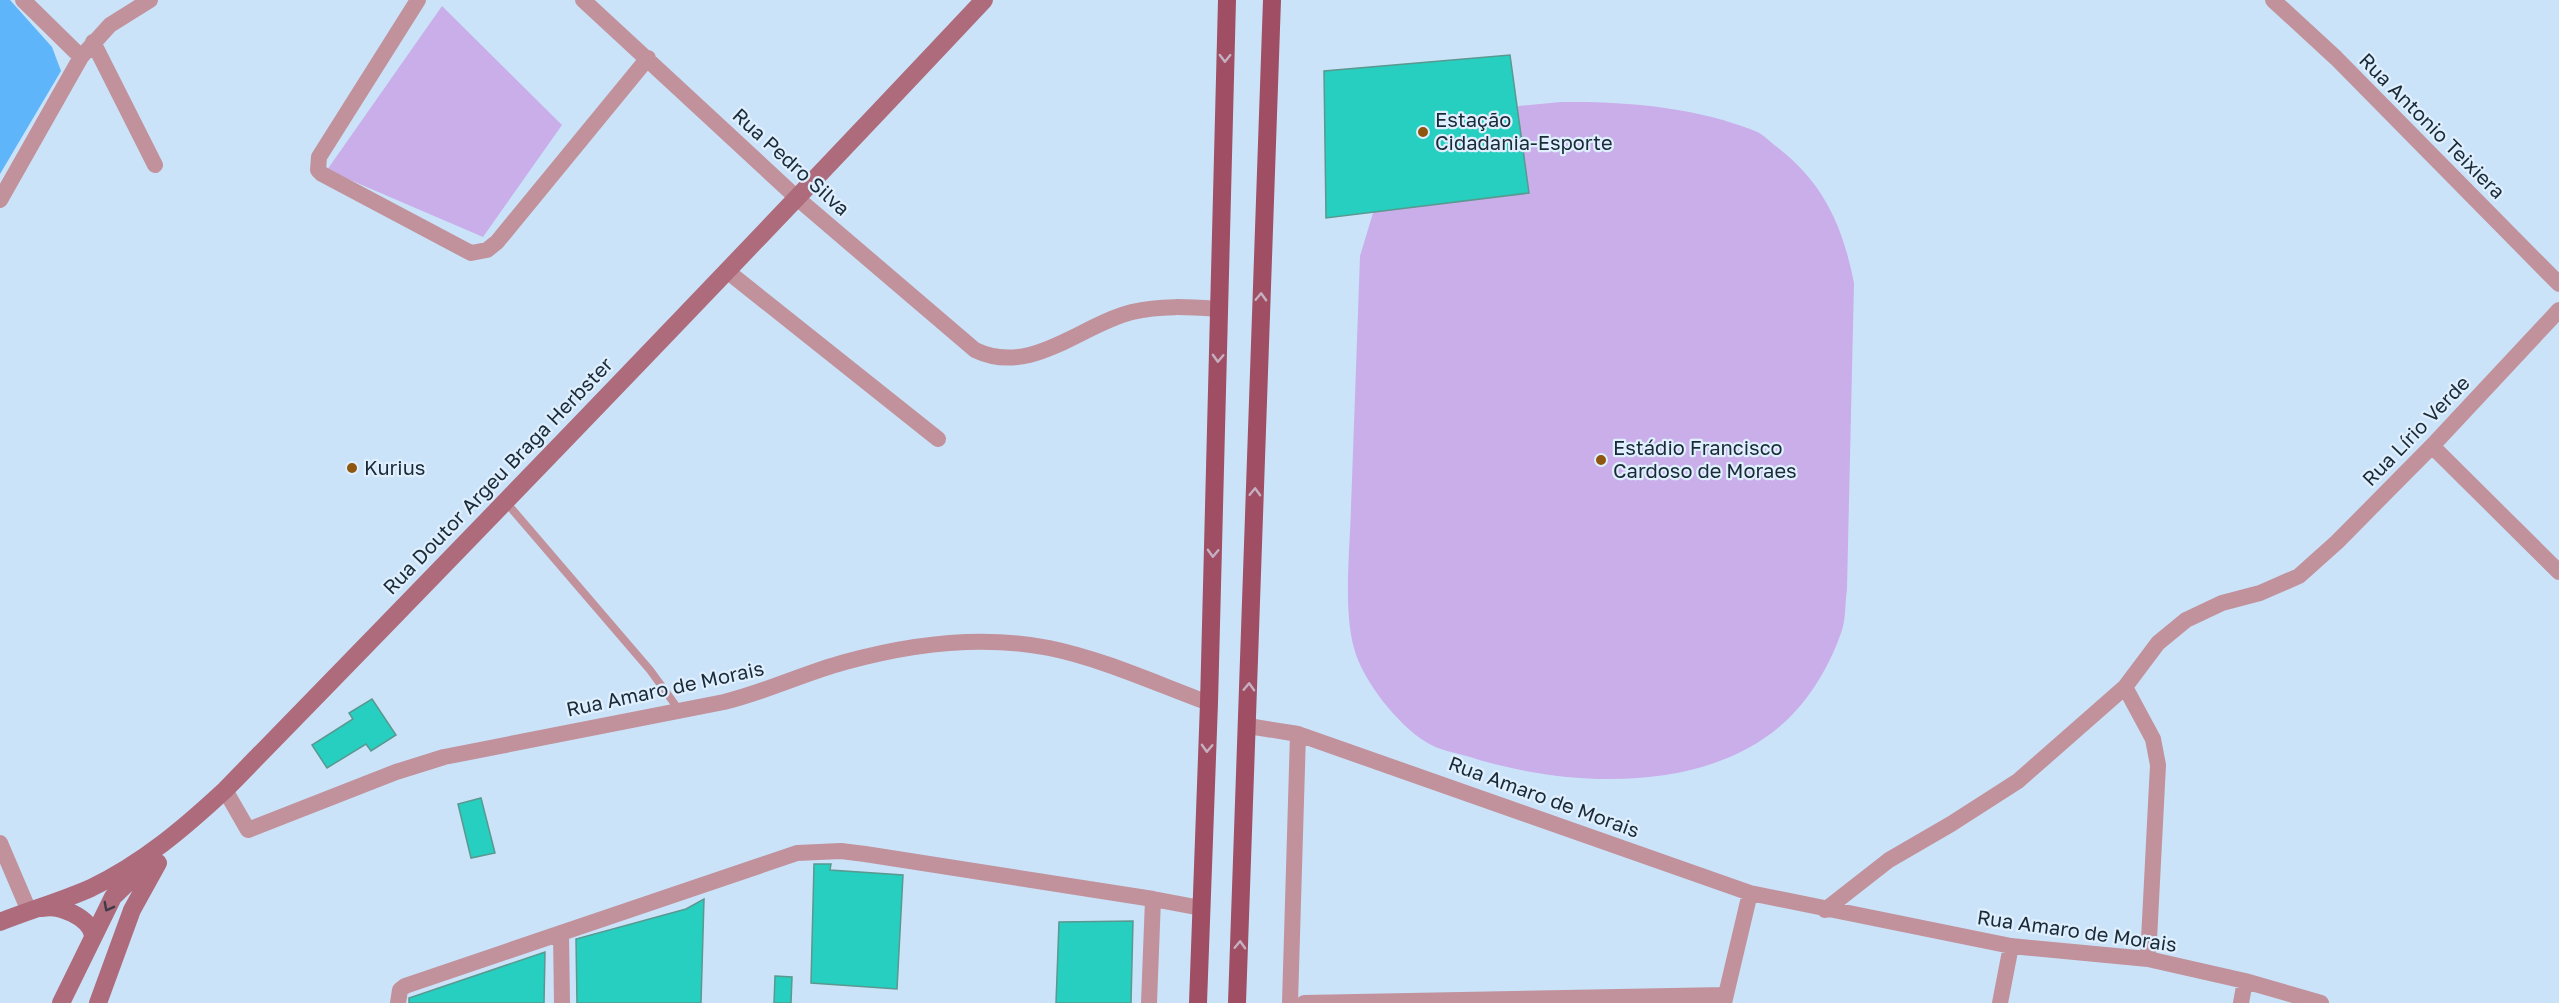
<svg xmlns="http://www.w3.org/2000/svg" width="2559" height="1003" font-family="'Golos Text',sans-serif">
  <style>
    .green { fill: #c9aeea }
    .water { fill: #5fb5f9 }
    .building { fill: #26cfbf; stroke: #5a9890; stroke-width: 1.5 }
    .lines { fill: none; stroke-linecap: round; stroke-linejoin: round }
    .lane { stroke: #c1929c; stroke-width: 8 }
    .street { stroke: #c1929c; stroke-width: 16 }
    .secondary { stroke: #ae6b7b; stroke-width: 18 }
    .primary { stroke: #9f4e63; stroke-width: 18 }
    .oneway { stroke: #c5afc0 }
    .oneway2 { stroke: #3f3a48 }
    .poi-dot { fill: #8f560f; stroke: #dfeffe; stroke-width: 2 }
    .labels { text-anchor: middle; stroke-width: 4.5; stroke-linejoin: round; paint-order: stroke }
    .poi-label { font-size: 20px; fill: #1a2a37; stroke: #dfeffe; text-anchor: start }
    .street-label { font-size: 20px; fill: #1a2a37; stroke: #dfeffe }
  </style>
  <rect width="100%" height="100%" fill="#cbe3f9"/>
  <!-- green -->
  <path class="green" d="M442 6 562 125 483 237 327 170Z
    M1561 102C1624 101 1696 107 1755 131 1763 134 1770 142 1777 147 1824 183 1843 227 1854 283L1847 589C1845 602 1846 617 1842 630 1832 661 1812 696 1788 719 1710 795 1567 788 1470 757 1456 753 1438 750 1426 742 1398 725 1362 680 1354 648 1343 608 1350 549 1351 507 1354 424 1357 340 1360 256L1373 213 1396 176 1482 115 1519 106Z"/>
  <!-- water -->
  <path class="water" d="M0 0H10L52 47 61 71 0 174Z"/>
  <!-- building -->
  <path class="building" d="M1510 55 1529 193 1326 218 1324 71Z
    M372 699 396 735 371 751 366 744 327 768 312 745 353 719 349 713Z
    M481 798 495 853 471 858 458 804Z
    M814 864H831L830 870 903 875 897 989 811 983Z
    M704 899 701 1003H577L576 939 686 909Z
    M1133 921 1131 1003H1056L1059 922Z
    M545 952 544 1003H409V998Z
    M775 976 792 977 791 1003H774Z"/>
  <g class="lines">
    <!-- lane -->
    <path class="lane" d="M505 501 650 670 679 710"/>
    <!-- street -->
    <path class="street" d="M23 0 81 57
      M418 0 319 157 318 170 322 174 471 253 487 250 497 242 648 58
      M583 0 797 198 975 350C1031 377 1080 325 1132 312 1161 305 1189 307 1219 309
      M2273 0 2336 58 2559 284
      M93 42 155 165
      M0 200 81 57 110 25 150 0
      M727 271 938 439
      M2432 446 2559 572
      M2125 687 2153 739 2158 765 2148 959
      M1248 726 1298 734 1750 893 2011 946 2148 959 2245 981 2321 1003
      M225 790 248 830 396 772 444 757 724 702C766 692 804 673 845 662 910 644 983 635 1049 648 1103 659 1157 684 1209 703
      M0 843 29 911
      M1153 899 1201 908
      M1825 910 1889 860 1951 824 2018 781 2125 687 2158 643 2186 620 2222 603 2260 593 2299 576 2337 542 2432 446 2559 310
      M561 933 562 1003
      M398 1003 400 990 405 986 797 853 841 851 865 854 1153 899 1149 1003
      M1290 1003 1298 734
      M1304 1003 1725 995
      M1724 1003 1750 893
      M2000 1003 2011 946
      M2241 1003 2245 981"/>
    <!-- secondary -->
    <path class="secondary" d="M42 908C59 904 89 917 93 935
      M0 922C30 910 62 901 91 888 143 863 184 828 225 790 480 529 734 266 984 0
      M61 1003 113 897 146 865
      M98 1003 132 910 158 863"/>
    <!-- primary -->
    <path class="primary" d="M1198 1003 1209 703 1227 0
      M1237 1003 1272 0"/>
  </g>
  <!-- one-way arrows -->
  <defs><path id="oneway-chevron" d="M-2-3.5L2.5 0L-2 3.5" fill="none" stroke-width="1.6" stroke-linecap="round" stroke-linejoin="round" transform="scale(1.5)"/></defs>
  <g class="oneway">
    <use href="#oneway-chevron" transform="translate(1225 58) rotate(91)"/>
    <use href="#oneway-chevron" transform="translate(1261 297) rotate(-88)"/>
    <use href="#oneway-chevron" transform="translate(1218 358) rotate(92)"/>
    <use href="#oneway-chevron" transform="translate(1255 492) rotate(-88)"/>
    <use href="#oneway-chevron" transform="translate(1213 553) rotate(92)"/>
    <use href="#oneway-chevron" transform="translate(1249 687) rotate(-88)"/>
    <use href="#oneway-chevron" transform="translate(1207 748) rotate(92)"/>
    <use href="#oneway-chevron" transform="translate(1240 945) rotate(-88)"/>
  </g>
  <use class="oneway2" href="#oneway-chevron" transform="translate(108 907) rotate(118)"/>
  <!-- markers -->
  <g class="poi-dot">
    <circle cx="1423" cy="132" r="6"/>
    <circle cx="1601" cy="460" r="6"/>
    <circle cx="352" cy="468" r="6"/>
  </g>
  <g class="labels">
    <!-- poi labels -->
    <g class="poi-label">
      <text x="1435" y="127">Estação<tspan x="1435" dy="23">Cidadania-Esporte</tspan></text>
      <text x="1613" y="455">Estádio Francisco<tspan x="1613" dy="23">Cardoso de Moraes</tspan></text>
      <text x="364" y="475">Kurius</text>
    </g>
    <!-- street labels -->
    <g class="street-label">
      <text transform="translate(2432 126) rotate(45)" y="7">Rua Antonio Teixiera</text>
      <text transform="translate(791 162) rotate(42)" y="7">Rua Pedro Silva</text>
      <text transform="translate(2416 431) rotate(-46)" y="7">Rua Lírio Verde</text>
      <text transform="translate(498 476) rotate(-46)" y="7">Rua Doutor Argeu Braga Herbster</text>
      <text transform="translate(665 689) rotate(-12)" y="7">Rua Amaro de Morais</text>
      <text transform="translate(1544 797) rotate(20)" y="7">Rua Amaro de Morais</text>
      <text transform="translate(2077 931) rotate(8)" y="7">Rua Amaro de Morais</text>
    </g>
  </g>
</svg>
